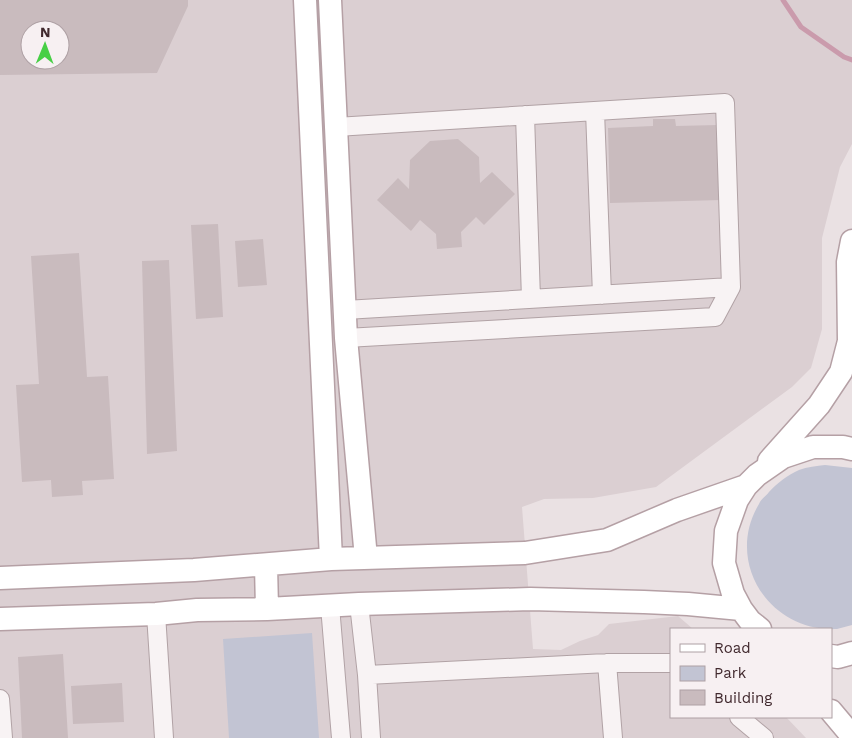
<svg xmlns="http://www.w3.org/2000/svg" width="852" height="738" font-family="'Work Sans',sans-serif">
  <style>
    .built { fill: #dbcfd2; fill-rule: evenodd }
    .green { fill: #c2c4d3 }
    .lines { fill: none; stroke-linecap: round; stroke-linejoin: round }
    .stream { stroke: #ca9bac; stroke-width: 5 }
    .building { fill: #c9bbbe; fill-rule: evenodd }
    .minor-casing { stroke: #b1a2a5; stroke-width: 20 }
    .major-casing { stroke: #b5a0a5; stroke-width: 25 }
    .minor { stroke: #f8f3f4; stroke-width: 18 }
    .major { stroke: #fff; stroke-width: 22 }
  </style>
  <rect width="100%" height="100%" fill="#eae1e3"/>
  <!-- built -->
  <path class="built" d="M0 0H852V144L840 167 822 238V329L811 368 792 387 656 487 593 498 544 499 522 507 533 649 561 650 580 641 598 635 609 624 678 616 693 629H671V717H786L806 738H0ZM30 30H60V60H30Z"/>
  <!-- green -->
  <path class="green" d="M825 465 852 468V625C847 626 842 628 837 629 770 633 724 562 759 504 761 499 766 496 769 492 777 483 788 475 799 470 807 467 817 466 825 465Z
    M312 633 319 738H229L223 639Z"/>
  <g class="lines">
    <!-- stream -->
    <path class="stream" d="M783 0 801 27 844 57 852 60"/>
  </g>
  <!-- building -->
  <path class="building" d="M0 0H188V6L157 73 0 75ZM30 30H60V60H30Z
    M653 119H675L676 126 718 125 721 200 610 203 608 128 653 126Z
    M458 139 479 157 480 183 492 172 515 194 484 225 476 217 461 232 462 247 437 249 436 234 420 220 411 231 377 200 398 178 409 189 410 160 430 141Z
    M218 224 223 317 196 319 191 225Z
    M263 239 267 285 238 287 235 241Z
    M79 253 87 377 108 376 114 479 82 481 83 495 52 497 51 480 22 482 16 385 39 384 31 256Z
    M169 260 177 451 147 454 142 261Z
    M63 654 68 738H22L18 657Z
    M122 683 124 722 73 724 71 686Z"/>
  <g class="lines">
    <!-- minor casing -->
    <g class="minor-casing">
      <path id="minor" d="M595 111 602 295
        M525 115 531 299
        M336 127 725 103 731 287 345 310
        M346 338 715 317 731 287
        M359 604 367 675 371 738
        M330 606 341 738
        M156 614 164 738
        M607 663 613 738
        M367 675 607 663H671
        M0 699 3 738
        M739 717 764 738"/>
    </g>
    <!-- major casing -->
    <g class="major-casing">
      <path id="major" d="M305 0 331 559
        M330 0 346 338 366 558
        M769 461 819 405 841 372 849 341 848 262 852 241
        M266 565 267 609
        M0 578 194 570 331 559 525 553 607 540 677 510 746 486
        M0 619 156 614 197 610 267 609 359 604 530 599 644 602 688 604 741 609
        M760 629 750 621 741 609 733 594 724 563 726 531 737 500 746 486 757 475 783 457 813 447H843L852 449
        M831 656 838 657 852 653
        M831 711 852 736"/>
    </g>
    <!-- minor -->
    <use href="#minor" class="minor"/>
    <!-- major -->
    <use href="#major" class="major"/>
  </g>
  <!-- legend -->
  <rect x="670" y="628" width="162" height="90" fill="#f7f0f2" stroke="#aea0a4"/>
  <rect x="680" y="644" width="25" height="8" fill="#ffffff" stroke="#aea0a4"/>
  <text x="714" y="653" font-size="15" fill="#41292e">Road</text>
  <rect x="680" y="666" width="25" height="15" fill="#c2c4d3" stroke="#aea0a4"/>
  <text x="714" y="678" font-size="15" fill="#41292e">Park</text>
  <rect x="680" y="690" width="25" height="15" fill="#c9bbbe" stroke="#aea0a4"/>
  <text x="714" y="703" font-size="15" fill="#41292e">Building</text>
  <!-- north arrow -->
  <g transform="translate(45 45) rotate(1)"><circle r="24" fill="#f7f0f2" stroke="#aea0a4"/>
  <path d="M0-4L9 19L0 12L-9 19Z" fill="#47cf45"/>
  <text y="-8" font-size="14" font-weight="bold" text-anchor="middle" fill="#41292e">N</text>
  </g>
</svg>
